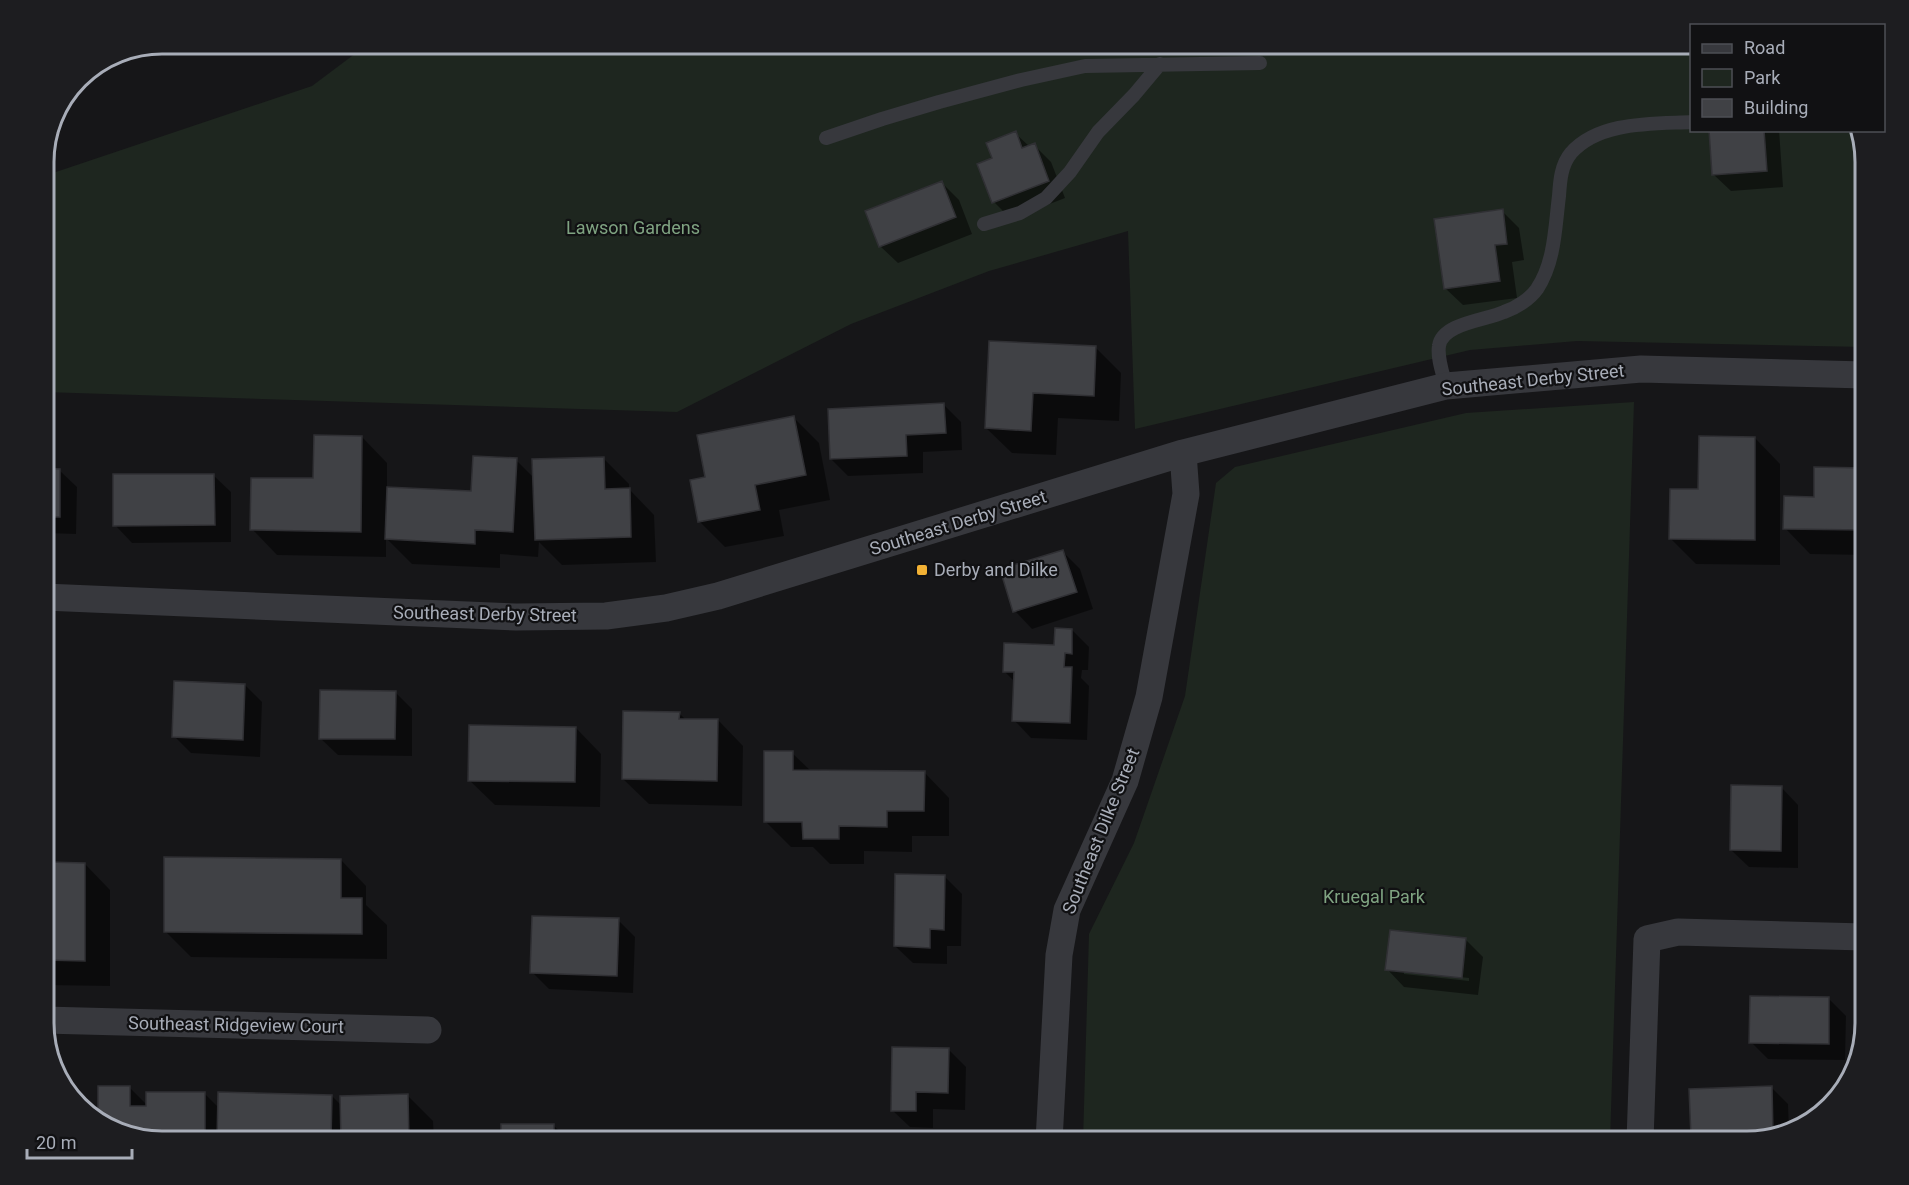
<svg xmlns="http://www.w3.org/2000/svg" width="1909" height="1185" font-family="Roboto,sans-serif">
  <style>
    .green { fill: #1e261f }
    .shadow { fill: #0007; fill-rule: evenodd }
    .building { fill: #404145; stroke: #303034; stroke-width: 1.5 }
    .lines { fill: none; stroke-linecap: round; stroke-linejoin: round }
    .lane { stroke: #37383d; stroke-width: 14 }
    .street { stroke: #37383d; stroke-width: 27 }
    .poi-dot { fill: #f2b134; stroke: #111113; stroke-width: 2 }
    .labels { text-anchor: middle; stroke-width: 4.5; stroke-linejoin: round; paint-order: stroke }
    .park-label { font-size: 18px; fill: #7fa381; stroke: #111113 }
    .street-label { font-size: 18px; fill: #a8adb8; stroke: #111113 }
    .poi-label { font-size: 18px; fill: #a8adb8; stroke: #111113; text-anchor: start }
    .rim { fill: none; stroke: #a8adb8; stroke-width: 3 }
  </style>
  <rect width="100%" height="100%" fill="#161618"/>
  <!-- green -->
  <path class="green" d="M368 44H1691L1692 130 1858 131 1865 154V347L1577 341 1470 350 1135 429 1128 231 989 271 851 324 677 412 44 392V176L312 86Z
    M1634 402 1610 1141H1083L1089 934 1134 843 1185 696 1216 483 1235 467 1466 413Z"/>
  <!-- shadow -->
  <path class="shadow" d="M1710 130H1779L1783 187 1731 191 1713 174Z
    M1015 133 1030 147 1034 145 1051 162 1065 198 1011 219 994 202V158Z
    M942 183 959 200 972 234 898 263 880 246Z
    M1502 211 1519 228 1524 260 1512 262 1517 298 1463 305 1445 288Z
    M991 342 1095 347 1121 373 1119 421 1058 418 1056 455 1012 453 986 428Z
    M944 405 961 422 962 450 923 452V473L848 476 831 459Z
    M794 418 819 443 830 500 779 510 784 536 725 547 700 522 691 481 707 478Z
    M362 437 387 463V488L472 493 516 460 534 478 603 458 629 484V489L654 515 656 562 562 565 539 542 538 557 500 554V568L412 564 386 538V557L277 555 252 529 315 480Z
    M1755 438 1780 464V565L1696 564 1671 539 1700 491Z
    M1816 469 1865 470V555L1810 554 1785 528 1815 498Z
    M44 470H59L77 487 76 534 44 533Z
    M213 475 231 492V542L132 543 115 525Z
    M1063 552 1080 569 1093 609 1032 629 1015 611Z
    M1072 630 1089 647 1088 670H1082L1081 678 1089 686 1087 740 1031 738 1014 720 1015 682 1005 672 1056 646Z
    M245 685 262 702 260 757 191 753 174 736Z
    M395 692 412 709V756L338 755 320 738Z
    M679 713 686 720H718L743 746 742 806 649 804 623 779Z
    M576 728 601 754 600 807 495 805 469 780Z
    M792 753 811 771 924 772 949 798V836H912V852L864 851V864H830L813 847H791L765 821Z
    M1781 787 1798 805V868L1749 867 1731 850Z
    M341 860 366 886V905L387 925V959L191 957 165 931Z
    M85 864 110 890V986L44 985V900H48Z
    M944 876 962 894 961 946H947V964L913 963 895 946Z
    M618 920 635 937 633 993 549 989 532 972Z
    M1466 940 1483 957 1478 995 1404 987 1387 969ZM1404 971 1469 978V981L1404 974Z
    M1828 998 1846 1016 1845 1060 1768 1059 1751 1042Z
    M949 1050 966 1067 965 1110 933 1109V1128L910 1127 892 1110Z
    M99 1087H129L147 1105 205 1094 219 1108 332 1096 342 1106 408 1096 433 1121 434 1141 162 1142 102 1125 99 1122Z
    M1771 1087 1788 1104 1789 1130 1748 1141H1697L1692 1137Z
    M503 1125 554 1126 570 1141H502Z"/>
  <!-- building -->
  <path class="building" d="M1709 130H1764L1767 171 1712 175Z
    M1016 131 1022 148 1035 143 1049 181 992 203 977 164 992 158 986 143Z
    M942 181 956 217 879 247 865 211Z
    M1503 209 1507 244 1495 245 1500 281 1444 289 1434 219Z
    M989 341 1096 346 1094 396 1033 393 1031 431 985 428Z
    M944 403 946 433 906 435 907 456 830 459 828 409Z
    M794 416 806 475 755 485 760 510 698 522 690 480 705 477 697 435Z
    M314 435 362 436 361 532 250 530 251 478H313Z
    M1699 436 1755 437V540L1669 539 1670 489H1698Z
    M473 456 517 458 513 532 475 530V544L385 539 387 487 471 491Z
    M604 457 605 489 630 488 631 537 535 540 532 459Z
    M1814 467 1865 468V530L1783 529 1784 496 1814 497Z
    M44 468 60 469V517H44Z
    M113 474H214L215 525 113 526Z
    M1063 550 1077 592 1013 612 1000 569Z
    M1055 628 1072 629V654L1065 653 1064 667H1072L1070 723 1012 721 1014 672H1003L1004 643 1054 645Z
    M174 681 245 684 243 740 172 737Z
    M320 690 396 691 395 739H319Z
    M623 711 680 712 679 719H718L717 781 622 779Z
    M469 725 576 727 575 782 468 781Z
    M764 751H793V770L925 771 924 811H887V827L839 826V839H803L802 822H764Z
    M1731 785 1782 786 1781 851 1730 850Z
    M164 857 341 859V898H362V934L164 932Z
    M47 862 85 863V961L44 960V898H47Z
    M895 874 945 875 944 930 930 929V948L894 946Z
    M532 916 619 918 617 976 530 973Z
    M1390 930 1466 938 1462 978 1385 970Z
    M1750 996 1829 997V1044L1749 1043Z
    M892 1047 949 1048 948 1093 916 1092V1111H891Z
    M98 1086H130V1106H146V1092H205V1141L162 1142 102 1125 98 1121Z
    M1772 1086 1773 1134 1691 1137 1689 1089Z
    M218 1092 332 1095 331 1141H217Z
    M408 1094 409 1141H341L340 1096Z
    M501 1124H554V1141H501Z"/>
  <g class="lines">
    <!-- lane -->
    <path class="lane" d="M826 138 882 119 939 102 1021 80 1085 66 1260 63
      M984 224 1020 213 1046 198 1070 172 1098 132 1134 95 1160 64
      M1446 386C1443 374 1437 358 1439 346 1442 323 1487 320 1504 312 1516 308 1530 299 1537 289 1555 262 1555 227 1559 196 1560 181 1561 165 1571 153 1599 121 1653 124 1692 122"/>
    <!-- street -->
    <path class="street" d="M44 597 516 617 606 616 666 608 718 596 1183 453 1446 386 1641 369 1865 375
      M44 1020 428 1030
      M1049 1141 1059 955 1067 910 1125 781 1149 697 1186 494 1183 453
      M1640 1141 1647 939 1678 932 1865 937"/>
  </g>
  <!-- markers -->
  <rect class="poi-dot" x="916" y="564" width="12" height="12" rx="3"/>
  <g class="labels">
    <!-- park labels -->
    <g class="park-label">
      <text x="633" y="234">Lawson Gardens</text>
      <text x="1374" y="903">Kruegal Park</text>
    </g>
    <!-- street labels -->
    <g class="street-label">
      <text transform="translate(1533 380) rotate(-6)" y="6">Southeast Derby Street</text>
      <text transform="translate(958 523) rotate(-17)" y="6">Southeast Derby Street</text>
      <text transform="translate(485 614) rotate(1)" y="6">Southeast Derby Street</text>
      <text transform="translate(1101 831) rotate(-68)" y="6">Southeast Dilke Street</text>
      <text transform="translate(236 1025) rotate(1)" y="6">Southeast Ridgeview Court</text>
    </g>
    <!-- poi labels -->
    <g class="poi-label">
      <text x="934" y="576">Derby and Dilke</text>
    </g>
  </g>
  <!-- crop -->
  <path d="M0 0H1909V1185H0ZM162 54H1747A108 108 0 0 1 1855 162V1023A108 108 0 0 1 1747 1131H162A108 108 0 0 1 54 1023V162A108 108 0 0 1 162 54Z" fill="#1d1d20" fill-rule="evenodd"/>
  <path class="rim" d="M162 54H1747A108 108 0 0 1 1855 162V1023A108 108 0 0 1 1747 1131H162A108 108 0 0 1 54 1023V162A108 108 0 0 1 162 54Z"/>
  <!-- legend -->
  <rect x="1690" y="24" width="195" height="108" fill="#111113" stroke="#4d4f55" stroke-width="1.5"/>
  <rect x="1702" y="44" width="30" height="9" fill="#37383d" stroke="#4d4f55" stroke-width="1.5"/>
  <text x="1744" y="54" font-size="18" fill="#a8adb8">Road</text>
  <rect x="1702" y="69" width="30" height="18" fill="#1e261f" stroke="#4d4f55" stroke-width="1.5"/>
  <text x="1744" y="84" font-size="18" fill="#a8adb8">Park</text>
  <rect x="1702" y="99" width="30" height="18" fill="#404145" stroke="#4d4f55" stroke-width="1.5"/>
  <text x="1744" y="114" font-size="18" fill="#a8adb8">Building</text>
  <!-- scale -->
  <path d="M27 1149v9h105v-9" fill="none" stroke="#a8adb8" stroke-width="3"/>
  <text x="36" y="1149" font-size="18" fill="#a8adb8" stroke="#111113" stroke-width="4.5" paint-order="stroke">20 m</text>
</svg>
